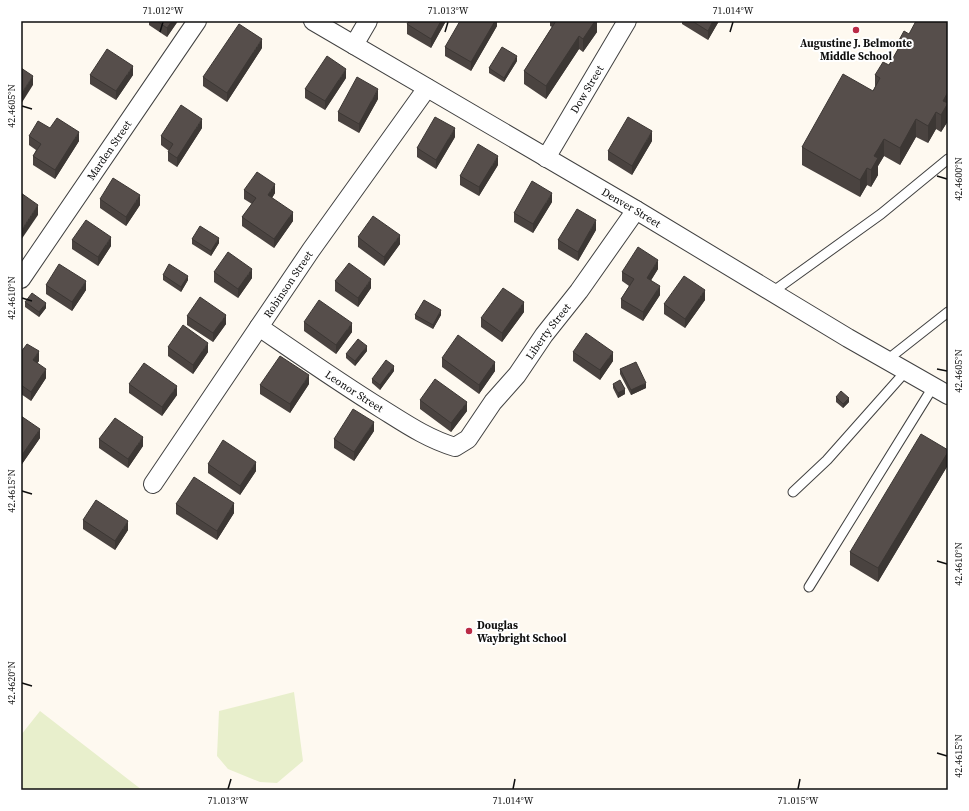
<svg xmlns="http://www.w3.org/2000/svg" width="969" height="811" font-family="'Source Serif 4',serif">
  <style>
    .pitch { fill: #e8efcc }
    .lines { fill: none; stroke-linecap: round; stroke-linejoin: round }
    .service-casing { stroke: #414141; stroke-width: 11 }
    .minor-casing { stroke: #414141; stroke-width: 20 }
    .service { stroke: #fff; stroke-width: 9 }
    .minor { stroke: #fff; stroke-width: 18 }
    .wall { fill: #4a4340 }
    .shaded-wall { fill: #3c3734 }
    .building { fill: #564e4b; stroke: #3c3734 }
    .ticks { fill: none; stroke: #0e0e0e; stroke-width: 1.5 }
    .poi-dot { fill: #ba2b46; stroke: #fff; stroke-width: 1.5 }
    .labels { text-anchor: middle; stroke-width: 4; stroke-linejoin: round; paint-order: stroke }
    .poi-label { font-size: 11px; font-weight: bold; fill: #0e0e0e; stroke: #fff }
    .street-label { font-size: 11px; fill: #0e0e0e; stroke: #fff }
    .neatline { fill: none; stroke: #0e0e0e; stroke-width: 1.5 }
    .ticks-label { font-size: 10px; text-anchor: middle; fill: #0e0e0e }
  </style>
  <rect width="100%" height="100%" fill="#fef9f0"/>
  <!-- pitch -->
  <path class="pitch" d="M294 692 303 761 277 783 260 782 228 769 217 756 219 711Z
    M40 711 142 790H21V735Z"/>
  <g class="lines">
    <!-- service casing -->
    <g class="service-casing">
      <path id="service" d="M771 293 881 214 948 159
        M887 360 948 312
        M793 492 827 460 906 371
        M809 587 933 387"/>
    </g>
    <!-- minor casing -->
    <g class="minor-casing">
      <g id="minor">
        <path id="s1" d="M313 21 636 210 848 338 948 395"/>
        <path d="M354 45 368 21"/>
        <path id="s2" d="M546 158 627 21"/>
        <path id="s3" d="M21 279 197 21"/>
        <path id="s4" d="M259 327C300 355 340 383 382 409 406 424 428 439 455 447L468 439 493 402 517 375 544 335 579 291 636 210"/>
        <path id="s5" d="M153 484 311 250 427 88"/>
      </g>
    </g>
    <!-- service -->
    <use href="#service" class="service"/>
    <!-- minor -->
    <use href="#minor" class="minor"/>
  </g>
  <!-- wall -->
  <path class="wall" d="M149 21H178L167 37 149 25Z
    M409 21H446L431 48 407 34V24Z
    M497 21V26L471 71 445 56V47Z
    M550 21H597V32L583 52 579 49 546 99 524 84V71L552 27 550 26Z
    M682 21H719L708 40 682 24Z
    M948 21V121L941 132 936 129 928 143 916 137 900 165 884 156 878 166V175L871 187 867 185 860 197 802 165V147L873 91 875 87V75L889 65 898 49V42L909 34Z
    M262 48 227 102 203 86V77Z
    M517 61 504 82 489 73V68Z
    M90 75H133L116 100 90 84Z
    M346 78 325 110 305 98V89Z
    M378 99 359 133 338 121V112Z
    M50 128 79 141 55 179 33 165V156L36 150 29 145V136Z
    M202 128 177 167 168 161V152L169 151 161 145V136Z
    M455 137 436 169 417 157V148Z
    M652 141 632 175 608 160V151Z
    M498 165 479 196 460 185V176Z
    M244 190 275 193 272 198 293 221 274 248 242 226V217L252 204 244 199Z
    M100 199 140 205 126 226 100 208Z
    M552 202 533 233 514 222V213Z
    M596 230 578 261 558 249V240Z
    M358 237 400 244 384 266 358 247Z
    M192 239 219 243 211 256 192 244Z
    M72 240 111 246 98 266 72 249Z
    M658 269 651 280 660 295 643 321 621 308V299L629 286 622 281V272Z
    M214 272 252 278 238 298 214 282Z
    M163 275 188 280 181 292 163 280Z
    M335 281 371 288 358 307 335 291Z
    M46 285 86 290 72 311 46 294Z
    M705 300 685 328 664 314V304Z
    M25 302 46 308 39 317 25 307Z
    M524 312 502 342 481 327V318Z
    M415 315H441L433 329 415 319Z
    M187 316 226 324 213 342 187 325Z
    M304 322 352 332 336 354 304 331Z
    M168 347 208 352 193 374 168 356Z
    M367 351 355 366 346 358V354Z
    M21 352 39 361 37 363 46 378 31 401 21 394Z
    M573 352 613 361 600 380 573 361Z
    M442 358 495 371 479 394 442 367Z
    M620 369 646 388 631 395 620 374Z
    M394 371 380 390 372 383V379Z
    M129 384 177 395 162 416 129 393Z
    M309 384 290 413 260 394V385Z
    M613 384 625 394 618 398 613 388Z
    M836 397 849 402 843 408 836 402Z
    M420 400 467 411 451 432 420 409Z
    M21 416 40 438 22 464 21 463Z
    M374 431 354 461 334 448V439Z
    M99 439 143 446 128 468 99 448Z
    M948 450V465L878 582 850 565V552Z
    M208 464 256 471 240 495 208 473Z
    M176 504 234 513 217 540 176 514Z
    M83 520 128 530 115 550 83 529Z"/>
  <!-- shaded-wall -->
  <path class="shaded-wall" d="M172 21H178L167 37V28Z
    M441 21H446L431 48V39Z
    M495 21H497V26L471 71V62Z
    M595 21H597V32L583 52V39Z
    M713 21H719L708 40V31Z
    M579 36V49L546 99V86Z
    M262 39V48L227 102V93Z
    M517 56V61L504 82V78Z
    M133 66V75L116 100V91Z
    M346 69V78L325 110V101Z
    M33 76V85L21 104V94Z
    M378 89V99L359 133V124Z
    M948 92V121L941 132V115L943 101Z
    M936 112V129L928 143V126Z
    M202 119V128L177 167V158Z
    M916 119V137L900 165V148Z
    M455 128V137L436 169V160Z
    M652 131V141L632 175V166Z
    M79 132V141L55 179V170Z
    M884 139V156L878 166V175L871 187V170L874 156Z
    M498 156V165L479 196V187Z
    M867 168V185L860 197V180Z
    M275 184V193L268 204V195Z
    M552 193V202L533 233V224Z
    M140 195V205L126 226V217Z
    M38 205V215L21 240V231Z
    M293 212V221L274 248V239Z
    M596 220V230L578 261V252Z
    M400 235V244L384 266V257Z
    M111 237V246L98 266V257Z
    M219 238V243L211 256V251Z
    M658 260V269L647 287V278Z
    M252 269V278L238 298V289Z
    M188 276V280L181 292V287Z
    M371 279V288L358 307V298Z
    M86 281V290L72 311V302Z
    M660 286V295L643 321V312Z
    M705 290V300L685 328V319Z
    M524 302V312L502 342V333Z
    M46 303V308L39 317V312Z
    M441 310V315L433 329V325Z
    M226 315V324L213 342V333Z
    M352 323V332L336 354V345Z
    M208 343V352L193 374V365Z
    M367 346V351L355 366V361Z
    M39 351V361L33 369V360Z
    M613 352V361L600 380V370Z
    M495 362V371L479 394V385Z
    M394 366V371L380 390V385Z
    M46 369V378L31 401V392Z
    M309 375V384L290 413V404Z
    M646 383V388L631 395V390Z
    M177 386V395L162 416V407Z
    M625 389V394L618 398V393Z
    M849 398V402L843 408V404Z
    M467 402V411L451 432V423Z
    M374 422V431L354 461V452Z
    M40 429V438L22 464V455Z
    M143 437V446L128 468V459Z
    M948 452V465L878 582V568Z
    M256 462V471L240 495V486Z
    M234 503V513L217 540V531Z
    M128 521V530L115 550V541Z"/>
  <!-- building -->
  <path class="building" d="M157 21H172L167 28Z
    M409 21H441L431 39 407 24Z
    M460 21H495L471 62 445 47Z
    M556 21H595L583 39 579 36 546 86 524 71Z
    M692 21H713L708 31Z
    M916 21H948V92L943 101 948 103 941 115 936 112 928 126 916 119 900 148 884 139 874 156 878 158 871 170 867 168 860 180 802 147 843 74 873 91 880 78 875 75 883 62 889 65 901 44 898 42 904 31 909 34Z
    M239 24 262 39 227 93 203 77Z
    M502 47 517 56 504 78 489 68Z
    M107 49 133 66 116 91 90 75Z
    M327 56 346 69 325 101 305 89Z
    M21 68 33 76 21 94Z
    M357 77 378 89 359 124 338 112Z
    M181 105 202 119 177 158 168 152 173 144 161 136Z
    M435 117 455 128 436 160 417 148Z
    M628 117 652 131 632 166 608 151Z
    M57 118 79 132 55 170 33 156 41 144 29 136 38 121 50 128Z
    M478 144 498 156 479 187 460 176Z
    M257 172 275 184 268 195 293 212 274 239 242 217 256 198 244 190Z
    M113 178 140 195 126 217 100 199Z
    M532 181 552 193 533 224 514 213Z
    M21 193 38 205 21 231Z
    M577 209 596 220 578 252 558 240Z
    M373 216 400 235 384 257 358 237Z
    M86 220 111 237 98 257 72 240Z
    M200 226 219 238 211 251 192 239Z
    M638 247 658 260 647 278 660 286 643 312 621 299 634 279 622 272Z
    M228 252 252 269 238 289 214 272Z
    M349 263 371 279 358 298 335 281Z
    M59 264 86 281 72 302 46 285Z
    M169 264 188 276 181 287 163 275Z
    M684 276 705 290 685 319 664 304Z
    M503 288 524 302 502 333 481 318Z
    M32 293 46 303 39 312 25 302Z
    M200 297 226 315 213 333 187 316Z
    M319 300 352 323 336 345 304 322Z
    M424 300 441 310 433 325 415 315Z
    M183 325 208 343 193 365 168 347Z
    M586 333 613 352 600 370 573 352Z
    M458 335 495 362 479 385 442 358Z
    M358 339 367 346 355 361 346 354Z
    M27 344 39 351 33 360 46 369 31 392 21 385V352Z
    M280 356 309 375 290 404 260 385Z
    M386 360 394 366 380 385 372 379Z
    M636 362 646 383 631 390 620 369Z
    M144 363 177 386 162 407 129 384Z
    M435 379 467 402 451 423 420 400Z
    M620 380 625 389 618 393 613 384Z
    M841 391 849 398 843 404 836 397Z
    M353 409 374 422 354 452 334 439Z
    M21 416 40 429 22 455 21 454Z
    M115 418 143 437 128 459 99 439Z
    M921 434 948 450V452L878 568 850 552Z
    M223 440 256 462 240 486 208 464Z
    M194 477 234 503 217 531 176 504Z
    M96 500 128 521 115 541 83 520Z"/>
  <!-- ticks -->
  <path class="ticks" d="M160 32 163 22M445 32 448 22M730 32 733 22M22 106 32 109M937 176 947 179M22 298 32 301M937 369 947 371M22 491 32 494M937 561 947 564M22 683 32 686M937 753 947 756M228 789 231 779M513 789 515 779M798 789 800 779"/>
  <!-- markers -->
  <g class="poi-dot">
    <circle cx="856" cy="30" r="4"/>
    <circle cx="469" cy="631" r="4"/>
  </g>
  <g class="labels">
    <!-- poi labels -->
    <g class="poi-label">
      <text x="856" y="47">Augustine J. Belmonte<tspan x="856" dy="13">Middle School</tspan></text>
      <text x="477" y="629" text-anchor="start">Douglas<tspan x="477" dy="13">Waybright School</tspan></text>
    </g>
    <!-- street labels -->
    <g class="street-label">
      <text dy="4" stroke="none"><textPath href="#s2" startOffset="80">Dow Street</textPath></text>
      <text dy="4" stroke="none"><textPath href="#s3" startOffset="156">Marden Street</textPath></text>
      <text dy="4" stroke="none"><textPath href="#s1" startOffset="369">Denver Street</textPath></text>
      <text dy="4" stroke="none"><textPath href="#s5" startOffset="241">Robinson Street</textPath></text>
      <text dy="4" stroke="none"><textPath href="#s4" startOffset="380">Liberty Street</textPath></text>
      <text dy="4" stroke="none"><textPath href="#s4" startOffset="115">Leonor Street</textPath></text>
    </g>
  </g>
  <!-- border -->
  <rect width="969" height="811" fill="none" stroke="#ffffff" stroke-width="44"/>
  <rect x="22" y="22" width="925" height="767" class="neatline"/>
  <g class="ticks-label">
    <text x="163" y="14">71.012°W</text>
    <text x="448" y="14">71.013°W</text>
    <text x="733" y="14">71.014°W</text>
    <text transform="translate(11 106) rotate(-90)" y="4">42.4605°N</text>
    <text transform="translate(958 179) rotate(-90)" y="4">42.4600°N</text>
    <text transform="translate(11 298) rotate(-90)" y="4">42.4610°N</text>
    <text transform="translate(958 371) rotate(-90)" y="4">42.4605°N</text>
    <text transform="translate(11 491) rotate(-90)" y="4">42.4615°N</text>
    <text transform="translate(958 564) rotate(-90)" y="4">42.4610°N</text>
    <text transform="translate(11 683) rotate(-90)" y="4">42.4620°N</text>
    <text transform="translate(958 756) rotate(-90)" y="4">42.4615°N</text>
    <text x="228" y="804">71.013°W</text>
    <text x="513" y="804">71.014°W</text>
    <text x="798" y="804">71.015°W</text>
  </g>
</svg>
